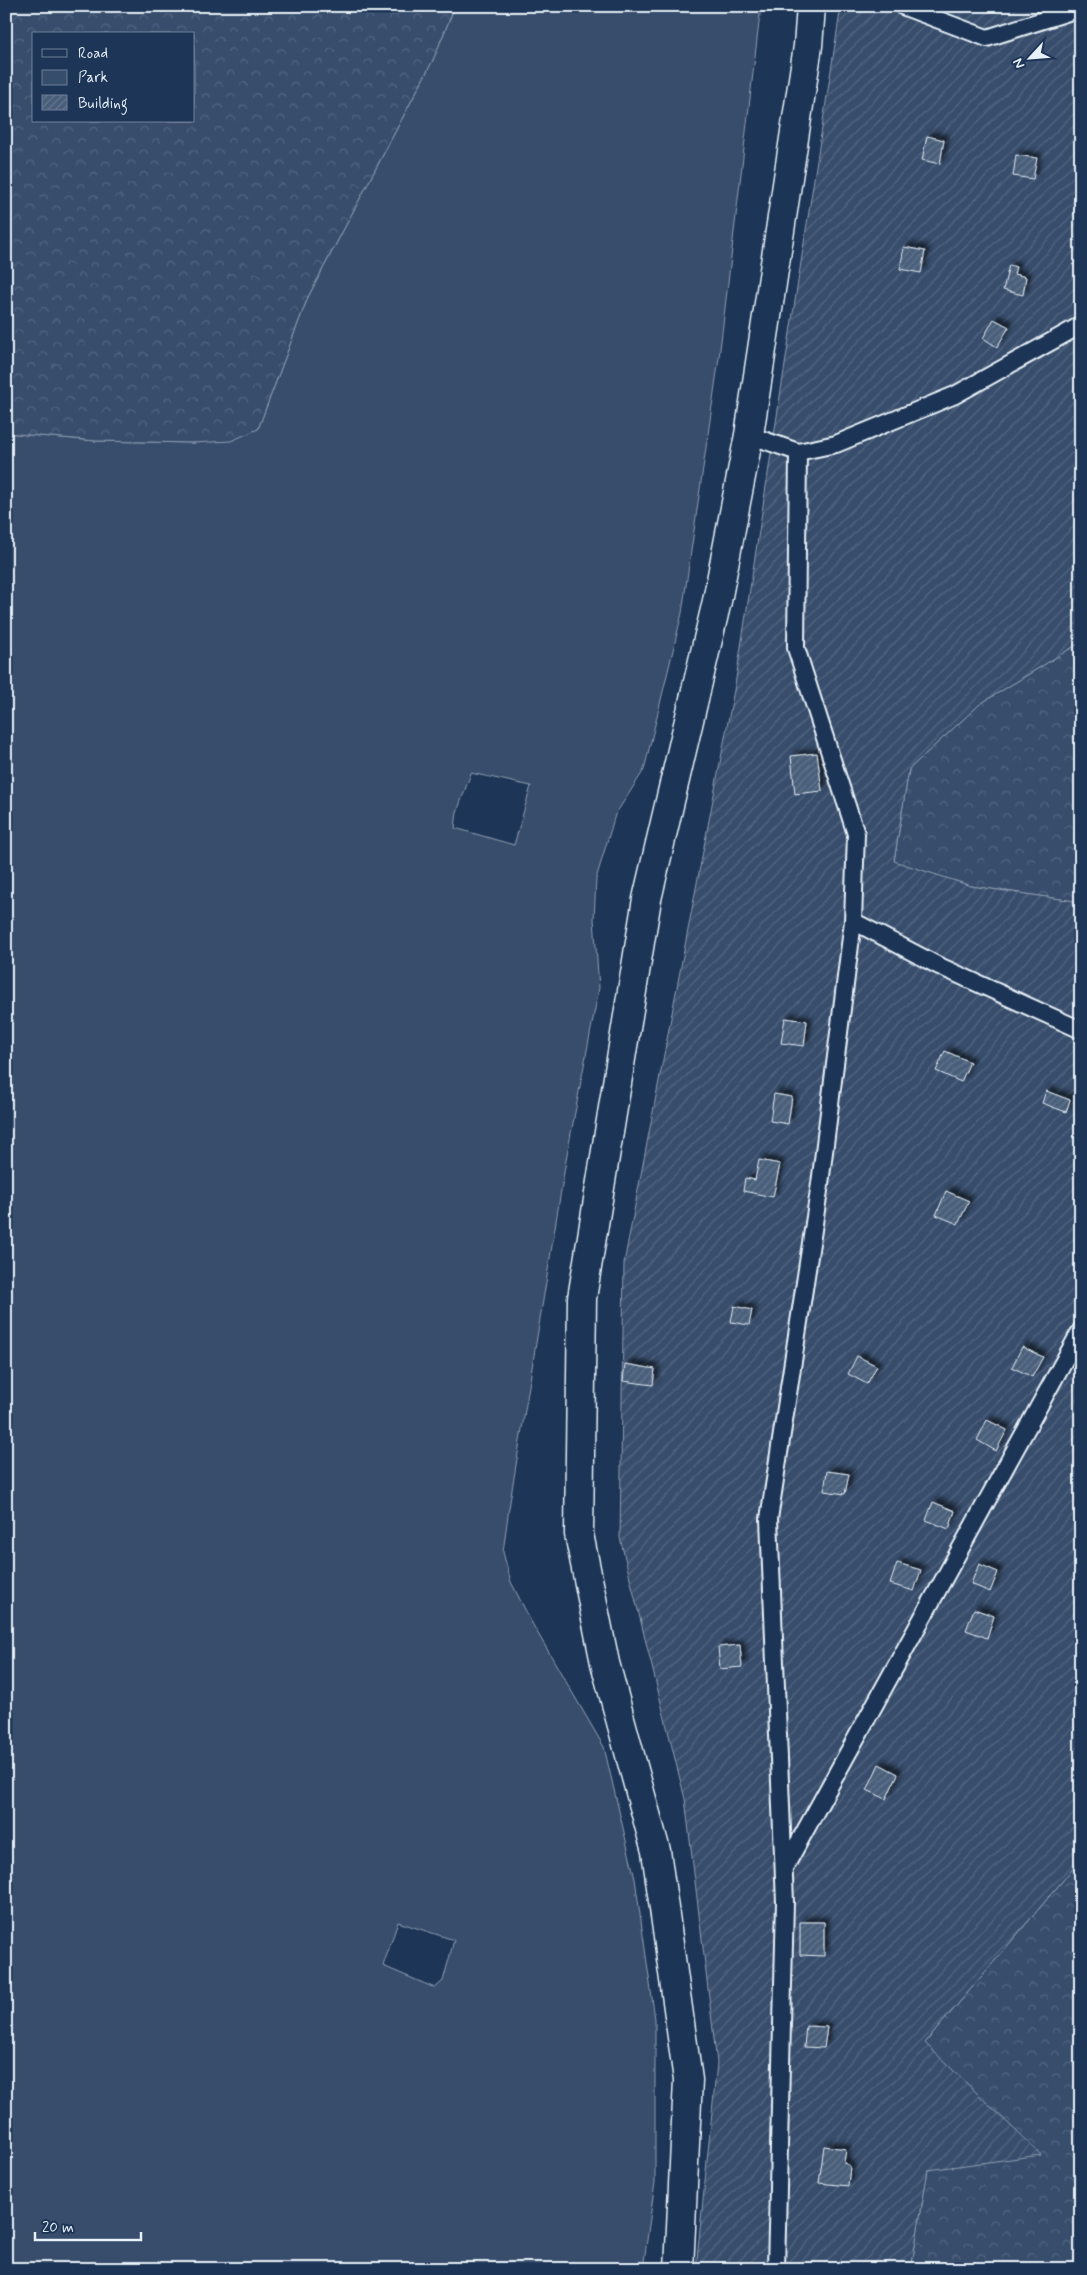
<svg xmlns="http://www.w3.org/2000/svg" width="1087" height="2275" font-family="Mynerve,sans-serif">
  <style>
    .green { fill: #374d6c; stroke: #909fb2; fill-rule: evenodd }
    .forest { fill: url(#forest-crowns); stroke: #909fb2; fill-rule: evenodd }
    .garden { fill: url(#garden-furrows); stroke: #909fb2 }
    .building { fill: url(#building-hatch); stroke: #e8f1f8; filter: url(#shadow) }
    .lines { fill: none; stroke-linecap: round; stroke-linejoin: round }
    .service-casing { stroke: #e8f1f8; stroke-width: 20 }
    .tertiary-casing { stroke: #e8f1f8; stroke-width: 31 }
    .service { stroke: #1d3557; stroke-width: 16 }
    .tertiary { stroke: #1d3557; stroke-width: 28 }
  </style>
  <defs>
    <pattern id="forest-crowns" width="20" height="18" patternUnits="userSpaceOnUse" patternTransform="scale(1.25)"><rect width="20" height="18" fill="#374d6c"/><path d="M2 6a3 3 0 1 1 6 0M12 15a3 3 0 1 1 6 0" fill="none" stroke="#546782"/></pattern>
    <pattern id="garden-furrows" width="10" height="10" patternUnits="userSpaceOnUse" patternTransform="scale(1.25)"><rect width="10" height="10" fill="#374d6c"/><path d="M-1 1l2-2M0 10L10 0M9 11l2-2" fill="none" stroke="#546782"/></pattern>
    <pattern id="building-hatch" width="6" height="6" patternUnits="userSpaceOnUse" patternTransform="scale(1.25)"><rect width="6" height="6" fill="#495e7a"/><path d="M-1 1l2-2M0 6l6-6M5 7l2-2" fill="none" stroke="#63768e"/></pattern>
    <filter id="shadow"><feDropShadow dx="4.5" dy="-4.5" stdDeviation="2.5" flood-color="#0009"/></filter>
  </defs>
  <rect width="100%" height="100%" fill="#1d3557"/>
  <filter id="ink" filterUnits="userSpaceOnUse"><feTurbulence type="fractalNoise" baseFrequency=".02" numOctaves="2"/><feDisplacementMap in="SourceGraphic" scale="10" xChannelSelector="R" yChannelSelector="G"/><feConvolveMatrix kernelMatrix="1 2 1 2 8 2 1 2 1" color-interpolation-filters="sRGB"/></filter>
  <g filter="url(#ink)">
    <!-- green -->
    <path class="green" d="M455 6H761L719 358 682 613 644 770 615 815 596 879 594 919 599 988 567 1154 509 1508 503 1552 511 1582 533 1625 604 1747 635 1879 655 2019V2182L643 2269H6V433L96 441 193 443 258 429 308 297 433 60ZM471 773 531 786 514 845 455 828 457 812ZM398 1922 454 1940 443 1981 435 1988 383 1966Z"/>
    <!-- forest -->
    <path class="forest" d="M6 6H455L433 60 308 297 258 429 231 441 193 443 96 441 6 433ZM34 34H194V121H34Z
      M1081 642V902L971 886 894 862 909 769 980 704Z
      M1081 1859V2269H911L928 2169 925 2043Z"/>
    <!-- garden -->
    <path class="garden" d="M841 6H1081V642L980 704 909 769 894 861 971 886 1081 902V1859L925 2043 1041 2155 928 2170 911 2269H696L717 2063 685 1799 620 1538 624 1263 735 685Z"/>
    <!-- building -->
    <path class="building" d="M927 136 944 140 940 164 922 160Z
      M1016 155 1037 158 1033 179 1013 176Z
      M904 247 925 251 921 273 900 269Z
      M1009 265 1016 267 1014 274 1026 277 1023 295 1003 290Z
      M994 319 1009 327 997 347 983 338Z
      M817 753 822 791 795 794 791 756Z
      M785 1018 807 1021 804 1046 781 1043Z
      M945 1051 970 1062 961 1082 936 1071Z
      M1046 1091 1070 1100 1066 1112 1042 1103Z
      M774 1094 792 1097 788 1124 770 1121Z
      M759 1160 780 1164 773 1197 743 1191 745 1178 755 1180Z
      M946 1191 969 1201 958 1224 936 1215Z
      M734 1306 752 1310 749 1325 731 1322Z
      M1022 1347 1043 1357 1032 1377 1012 1367Z
      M857 1356 877 1366 867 1384 848 1374Z
      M625 1364 655 1369 653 1385 623 1381Z
      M987 1420 1007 1430 996 1451 977 1440Z
      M827 1471 849 1474 845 1494 824 1491Z
      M933 1502 955 1511 949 1529 926 1520Z
      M897 1563 921 1570 914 1591 890 1584Z
      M979 1564 998 1572 990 1592 971 1584Z
      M974 1609 994 1616 987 1638 966 1630Z
      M740 1645 742 1667 720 1669 718 1647Z
      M879 1764 898 1774 886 1799 867 1790Z
      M800 1922H824V1956L800 1955Z
      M806 2026 827 2027 824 2048 804 2047Z
      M824 2146 846 2149 844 2163 850 2166 848 2186 819 2183Z"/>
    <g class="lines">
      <!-- service casing -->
      <g class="service-casing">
        <path id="service" d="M902 6 987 38 1081 8
          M749 435 798 452 836 444 955 395 1081 325
          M853 921 937 965 1081 1030
          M784 1869 1081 1330
          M776 2269 785 1902 769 1519 820 1184 853 921 856 834 796 648 798 452"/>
      </g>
      <!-- tertiary casing -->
      <g class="tertiary-casing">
        <path id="tertiary" d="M679 2269 688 2080 656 1851 605 1663 579 1534 582 1298 647 899 717 601 749 435 808 46 811 6"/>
      </g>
      <!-- service -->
      <use href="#service" class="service"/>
      <!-- tertiary -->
      <use href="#tertiary" class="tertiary"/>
    </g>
  </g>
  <!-- margin -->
  <rect width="1087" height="2275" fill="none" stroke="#1d3557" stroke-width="25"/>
  <rect x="12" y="12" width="1062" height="2250" fill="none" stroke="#e8f1f8" stroke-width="2" filter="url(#ink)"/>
  <!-- legend -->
  <rect x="32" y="32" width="162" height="90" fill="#1d3557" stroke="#6e8097"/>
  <rect x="42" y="49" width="25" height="8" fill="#1d3557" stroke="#6e8097"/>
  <text x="78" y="58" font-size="15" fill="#e8f1f8">Road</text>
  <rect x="42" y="70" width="25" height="15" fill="#374d6c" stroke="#6e8097"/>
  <text x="78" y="82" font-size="15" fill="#e8f1f8">Park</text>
  <rect x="42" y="95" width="25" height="15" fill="url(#building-hatch)" stroke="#6e8097"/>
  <text x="78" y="108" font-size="15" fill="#e8f1f8">Building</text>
  <!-- north arrow -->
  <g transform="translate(1030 58) rotate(244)" stroke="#1d3557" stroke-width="4" paint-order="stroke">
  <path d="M0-4L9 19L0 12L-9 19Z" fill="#e8f1f8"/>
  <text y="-8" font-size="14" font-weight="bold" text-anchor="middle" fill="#e8f1f8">N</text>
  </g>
  <!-- scale -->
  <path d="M35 2232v8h106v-8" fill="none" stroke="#e8f1f8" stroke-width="2.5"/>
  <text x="42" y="2232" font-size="15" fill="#e8f1f8" stroke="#1d3557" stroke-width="4" paint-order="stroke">20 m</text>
</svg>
